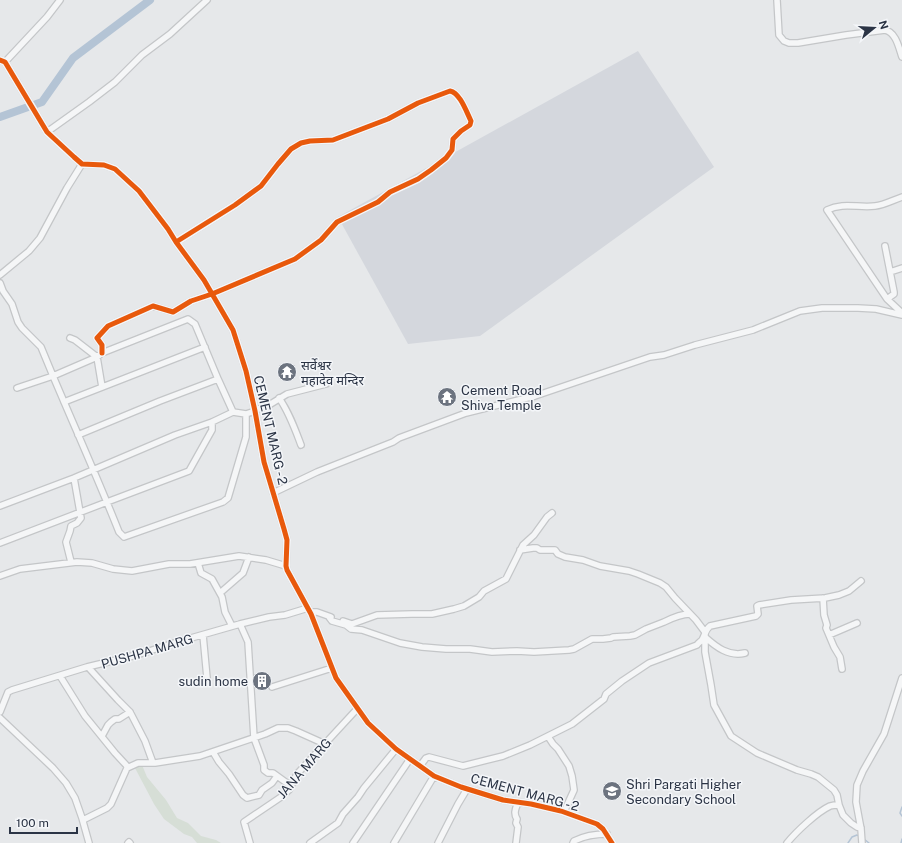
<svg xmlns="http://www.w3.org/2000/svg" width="902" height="843" font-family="'Public Sans','Noto Sans Devanagari',sans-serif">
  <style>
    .built { fill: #d4d7dd }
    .green { fill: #d6ded6 }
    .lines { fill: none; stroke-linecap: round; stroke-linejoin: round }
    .stream { stroke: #b4c4d5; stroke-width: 1.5 }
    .river { stroke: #b4c4d5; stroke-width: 8 }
    .minor-casing { stroke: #c4c6c8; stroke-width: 8 }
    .minor { stroke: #f5f6f7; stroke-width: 5.5 }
    .cycleway-casing { stroke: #f4f6f9; stroke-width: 8 }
    .cycleway { stroke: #e8590c; stroke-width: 5 }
    .labels { text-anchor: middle; stroke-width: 3; stroke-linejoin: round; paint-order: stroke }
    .poi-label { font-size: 13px; fill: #2b3445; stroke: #f4f6f9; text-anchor: start }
    .street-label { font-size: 13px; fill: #2b3445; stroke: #f4f6f9 }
  </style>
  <rect width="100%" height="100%" fill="#e6e8ea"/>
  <!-- built -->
  <path class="built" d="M638 51 714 167 480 336 408 344 338 217Z"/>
  <!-- green -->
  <path class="green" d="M142 765 147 777 166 800 177 818 188 823 201 836 216 840 221 843H197L192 837 184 834 164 819 154 804 135 768Z"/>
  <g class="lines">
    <!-- stream -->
    <path class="stream" d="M902 807 900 813 902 816
      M864 839 869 843
      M848 843 852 837 857 835 860 837
      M901 843 902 839"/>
    <!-- river -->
    <path class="river" d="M0 117 42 102 73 58 150 0"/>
    <!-- minor casing -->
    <g class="minor-casing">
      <path id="minor" d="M777 0 779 35 784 41 789 43H798L846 35 885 30C896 32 899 48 902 57
        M0 60 5 62 47 132 74 157 82 164 104 165 115 169 139 191 168 229 176 242 204 280 233 330 246 371 255 411 264 462 284 529 287 540 286 566 287 570 311 614 336 678 368 723 396 749 434 776 461 787 503 800 531 804 561 811 597 824 603 829 612 843
        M5 62 47 17 60 0
        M47 132 89 102 115 82 142 55 170 34 207 0
        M902 197C893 200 884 205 875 206 858 208 843 202 827 210L887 299 902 313
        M885 246 894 292V294L887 299
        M890 272 902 268
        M0 275 29 251 40 238 67 188 82 164
        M0 283 3 291 12 304 18 322 22 328 41 347 53 376 17 388
        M70 338 75 340 97 357 102 387
        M102 353V345L97 338 108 326 153 306 173 312 191 301 212 294 295 259 321 240 337 222 378 202 390 192 418 179 431 170 446 158 452 150 453 139 461 131 470 125 471 121C466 111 460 93 450 91L418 103 388 119 333 140 310 141 301 143 291 149 278 164 261 186 235 205 176 242
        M218 379 233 412
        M279 398C289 412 295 429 301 445
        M64 402 205 347
        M255 410 262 408 269 405 287 394 326 384
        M78 435 160 401 218 379 195 324 188 319 102 353 97 357 53 376C75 428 98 479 119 532L124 537 223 502 228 498 246 437V414
        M273 493 317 472 393 442 399 438 466 413 535 396 650 357 664 355 695 345 753 330 800 311 822 308H858L876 309 902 315
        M0 506 74 478 175 435 212 422 233 412 246 414 255 411
        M0 543 107 502 189 471 212 430V422
        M520 550 533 548H537L540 550H555L558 554 565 557 583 560 600 566 629 571 638 574 660 583 666 587 675 598 696 620 705 632V652L711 685 714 705 731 736 757 753 797 770 811 774 818 777 834 790 837 795 839 805 843 815 851 823 857 827 861 828
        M71 562 66 542 70 531 71 526 77 523 81 518 74 478
        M198 563 201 573 212 579 222 597 225 612 232 626
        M0 576 20 569 77 562 92 563 113 569 132 571 169 564H190L239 556 266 560 286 566
        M220 593 243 573 249 557
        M823 598 824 615 827 625 826 628 834 647 840 657 842 669
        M310 612H317L331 617
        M329 617 332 621 346 625 351 629 362 630 400 643 422 647 446 649H470L492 652 517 651 534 652 569 650 574 649 592 639H603L611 638 613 637 630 636 635 635 646 629 664 622
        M343 621 352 624 377 615 412 614H432L454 609 464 606 479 597 484 591 506 579 523 545 534 535 547 517 552 513
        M664 622C672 618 681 614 690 614
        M240 624 248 642 254 738 264 765V770L268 773H273L291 786
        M203 635 207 678
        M829 635 857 623
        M705 637C716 647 729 657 745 653
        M88 667 118 700 130 712 145 741 153 763
        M60 676 85 716 115 753 127 766V768
        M272 687 332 668
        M0 712 8 692 12 690 87 667 137 655 177 642 240 624 269 617 285 615 308 608
        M0 718 53 768 66 783 75 798 82 818 89 843
        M102 736 108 725 111 722 115 719H119L130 712
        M547 737 549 738 553 744 558 749 569 766 572 776 574 790 564 812
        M213 752 219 762 229 774 243 795 247 798 259 795 262 790 272 783 277 776
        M420 766 426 758 429 757 463 766 503 756 530 745 572 724 604 699 606 694 622 681 649 663 697 645C698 643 700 642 702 640 705 635 705 630 710 626L756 616 758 614 757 606 759 605 791 600 825 598 839 595 849 591 861 581
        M83 820 107 808 111 804 127 768 138 763H155L200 756 265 734 278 728H288L296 731 325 744
        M128 843 129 842 130 843
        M250 843 244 822 281 797 289 790 297 774 357 709
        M310 843 338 823 343 814 358 797 364 788 396 749
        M353 843 410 759
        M394 843 434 776
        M438 843 458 804 467 789
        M516 843 518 827 516 823 517 819C513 813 516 808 518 802
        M573 843 574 841C584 836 595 834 607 834
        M787 843C796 832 817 812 830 806 833 805 836 805 839 805
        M862 843 861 829 856 802 857 785 863 771 884 734 902 678"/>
    </g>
    <!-- minor -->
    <use href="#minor" class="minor"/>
    <!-- cycleway casing -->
    <g class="cycleway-casing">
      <path id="cycleway" d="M0 60 5 62 47 132 74 157 82 164 104 165 115 169 139 191 168 229 176 242 204 280 233 330 246 371 255 411 264 462 284 529 287 540 286 566 287 570 311 614 336 678 368 723 396 749 434 776 461 787 503 800 531 804 561 811 597 824 603 829 612 843
        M102 353V345L97 338 108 326 153 306 173 312 191 301 212 294 295 259 321 240 337 222 378 202 390 192 418 179 431 170 446 158 452 150 453 139 461 131 470 125 471 121C466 111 460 93 450 91L418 103 388 119 333 140 310 141 301 143 291 149 278 164 261 186 235 205 176 242"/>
    </g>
    <!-- cycleway -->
    <use href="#cycleway" class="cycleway"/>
  </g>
  <!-- icons -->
  <defs>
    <g id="temple-disc" transform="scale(1)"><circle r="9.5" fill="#6c737f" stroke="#f4f6f9"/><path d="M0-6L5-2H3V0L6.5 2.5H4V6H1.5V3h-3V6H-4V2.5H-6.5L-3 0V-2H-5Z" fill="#fff"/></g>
    <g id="building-disc" transform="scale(1)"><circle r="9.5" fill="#6c737f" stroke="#f4f6f9"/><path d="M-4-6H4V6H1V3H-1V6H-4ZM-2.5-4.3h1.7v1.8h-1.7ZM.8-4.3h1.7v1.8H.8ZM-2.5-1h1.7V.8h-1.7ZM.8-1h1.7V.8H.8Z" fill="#fff"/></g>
    <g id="school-disc" transform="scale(1)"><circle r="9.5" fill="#6c737f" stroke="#f4f6f9"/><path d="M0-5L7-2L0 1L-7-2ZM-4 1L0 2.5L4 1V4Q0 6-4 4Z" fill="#fff"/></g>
  </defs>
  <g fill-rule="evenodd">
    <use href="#temple-disc" x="287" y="372"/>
    <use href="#temple-disc" x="447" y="397"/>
    <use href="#building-disc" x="262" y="681"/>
    <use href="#school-disc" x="612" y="791"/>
  </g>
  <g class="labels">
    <!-- poi labels -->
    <g class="poi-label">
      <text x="301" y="370">सर्वेश्वर<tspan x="301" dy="15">महादेव मन्दिर</tspan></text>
      <text x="461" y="395">Cement Road<tspan x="461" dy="15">Shiva Temple</tspan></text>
      <text x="248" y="686" text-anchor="end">sudin home</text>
      <text x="626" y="789">Shri Pargati Higher<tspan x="626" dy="15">Secondary School</tspan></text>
    </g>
    <!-- street labels -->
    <g class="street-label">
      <text transform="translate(271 430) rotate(77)" y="5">CEMENT MARG - 2</text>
      <text transform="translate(147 651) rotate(-16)" y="5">PUSHPA MARG</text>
      <text transform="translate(304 768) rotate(-49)" y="5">JANA MARG</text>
      <text transform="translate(525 792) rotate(15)" y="5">CEMENT MARG - 2</text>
    </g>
  </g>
  <!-- north arrow -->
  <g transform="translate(874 28) rotate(72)" stroke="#f4f6f9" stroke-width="3" paint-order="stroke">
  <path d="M0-3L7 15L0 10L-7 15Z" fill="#2b3445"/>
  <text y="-6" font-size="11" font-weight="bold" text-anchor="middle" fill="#2b3445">N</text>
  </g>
  <!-- scale -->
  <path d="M10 827v6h67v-6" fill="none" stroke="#2b3445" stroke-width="2"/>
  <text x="16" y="827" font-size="12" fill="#2b3445" stroke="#f4f6f9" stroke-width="3" paint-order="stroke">100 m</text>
</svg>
